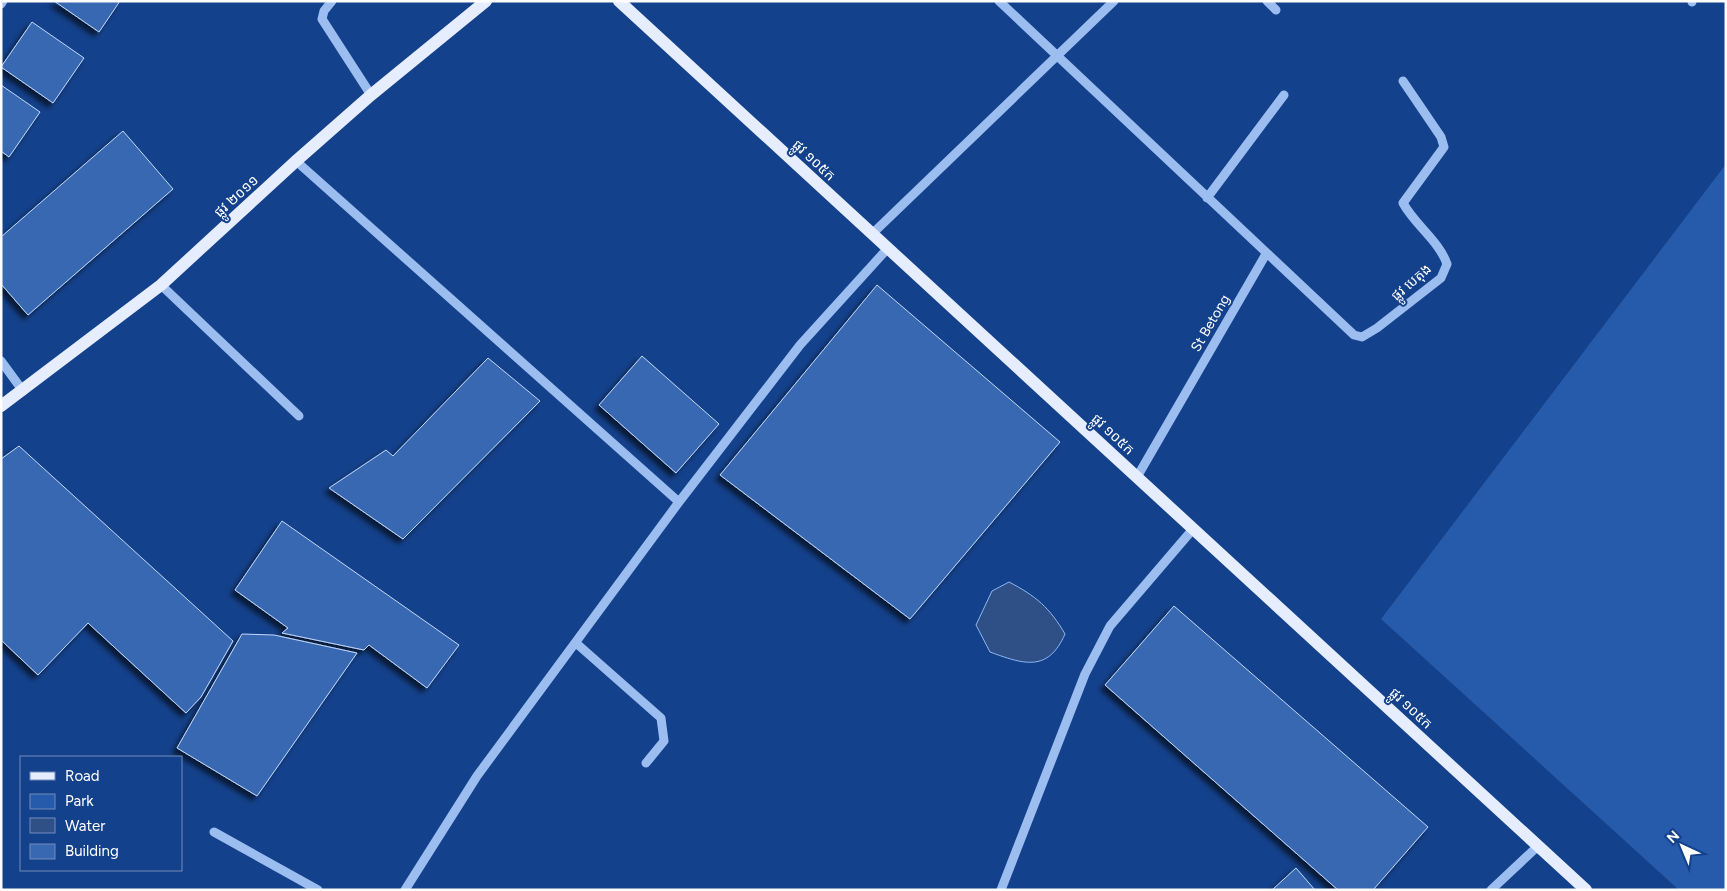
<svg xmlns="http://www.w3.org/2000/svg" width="1727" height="891" font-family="Figtree,'Noto Sans Khmer',sans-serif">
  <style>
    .green { fill: #265aaa }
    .water { fill: #2e5087; stroke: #8eb7f3 }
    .building { fill: #3868b2; stroke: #c2d9fb; filter: url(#shadow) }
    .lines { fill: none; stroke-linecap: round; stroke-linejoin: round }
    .minor { stroke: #9cbdf0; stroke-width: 9 }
    .major { stroke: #e5edff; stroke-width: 12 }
    .labels { text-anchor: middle; stroke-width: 4; stroke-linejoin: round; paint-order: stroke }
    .street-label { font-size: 14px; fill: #fff; stroke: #14418b }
  </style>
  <defs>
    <filter id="shadow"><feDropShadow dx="-4.5" dy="4.5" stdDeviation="2.5" flood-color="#0009"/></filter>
  </defs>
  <rect width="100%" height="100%" fill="#14418b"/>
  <!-- green -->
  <path class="green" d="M1726 164V890H1679L1381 619Z"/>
  <!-- water -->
  <path class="water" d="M1009 582C1036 596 1050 608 1065 634 1048 673 1023 664 990 652L976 625 992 591Z"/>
  <!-- building -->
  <path class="building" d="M54 1H120L99 32Z
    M32 22 84 58 53 103 1 67Z
    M1 85 40 112 9 157 1 151Z
    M123 131 173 189 28 315 1 284V237Z
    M877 285 1060 442 910 619 720 475Z
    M642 356 719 424 676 473 599 405Z
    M488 358 540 401 403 539 329 488 386 450 393 456Z
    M19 446 233 641 201 697 186 713 88 623 38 675 1 640V459Z
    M282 521 459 645 427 688 369 645 364 650 282 633 288 628 235 590Z
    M1174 606 1428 827 1373 890H1338L1105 685Z
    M242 634 274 635 357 653 257 796 177 748Z
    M1296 868 1315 890H1272Z"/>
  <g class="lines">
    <!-- minor -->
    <path class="minor" d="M332 1 324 11 322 19 371 95
      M999 1 1354 335 1362 337 1377 328 1441 278 1447 264C1439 241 1415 225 1403 203L1444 147 1441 137 1403 81
      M1267 1 1276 10
      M1692 1V2
      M1 4 3 1
      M296 161 679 502
      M1207 198 1284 95
      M872 234 1114 1
      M161 285 299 416
      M1 361 23 391
      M1137 477 1266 254
      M576 643 661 718 664 741 646 763
      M214 832 318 890
      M405 890 477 776 679 502 800 345 888 248
      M1001 890 1085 674 1110 626 1193 529
      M1491 890 1538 846"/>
    <!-- major -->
    <path class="major" d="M619 1 1586 890
      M1 406 161 285 296 161 371 95 486 1"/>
  </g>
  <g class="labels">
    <!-- street labels -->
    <g class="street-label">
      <text transform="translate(814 160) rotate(43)" y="5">ផ្លូវ ១០៥ក</text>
      <text transform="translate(236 196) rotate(-43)" y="5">ផ្លូវ ២០១១</text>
      <text transform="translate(1411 282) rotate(-41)" y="5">ផ្លូវ បេតុង</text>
      <text transform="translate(1210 323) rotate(-60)" y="5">St Betong</text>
      <text transform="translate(1113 434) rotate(43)" y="5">ផ្លូវ ១០៥ក</text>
      <text transform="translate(1411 708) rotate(43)" y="5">ផ្លូវ ១០៥ក</text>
    </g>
  </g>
  <!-- border -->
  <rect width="1727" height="891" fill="none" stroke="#ffffff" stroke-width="5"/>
  <!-- legend -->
  <rect x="20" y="756" width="162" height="115" fill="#14418b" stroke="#728db9"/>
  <rect x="30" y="772" width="25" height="8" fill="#e5edff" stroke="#728db9"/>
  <text x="65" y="781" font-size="15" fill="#ffffff">Road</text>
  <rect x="30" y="794" width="25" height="15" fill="#265aaa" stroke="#728db9"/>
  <text x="65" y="806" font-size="15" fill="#ffffff">Park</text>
  <rect x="30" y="818" width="25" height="15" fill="#2e5087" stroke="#728db9"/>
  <text x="65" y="831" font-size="15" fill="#ffffff">Water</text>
  <rect x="30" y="844" width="25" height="15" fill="#3868b2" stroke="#728db9"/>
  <text x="65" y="856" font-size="15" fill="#ffffff">Building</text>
  <!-- north arrow -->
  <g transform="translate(1682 846) rotate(316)" stroke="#14418b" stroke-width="4" paint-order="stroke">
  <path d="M0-4L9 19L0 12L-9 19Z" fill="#ffffff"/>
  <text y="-8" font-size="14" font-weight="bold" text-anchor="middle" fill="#ffffff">N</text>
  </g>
</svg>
